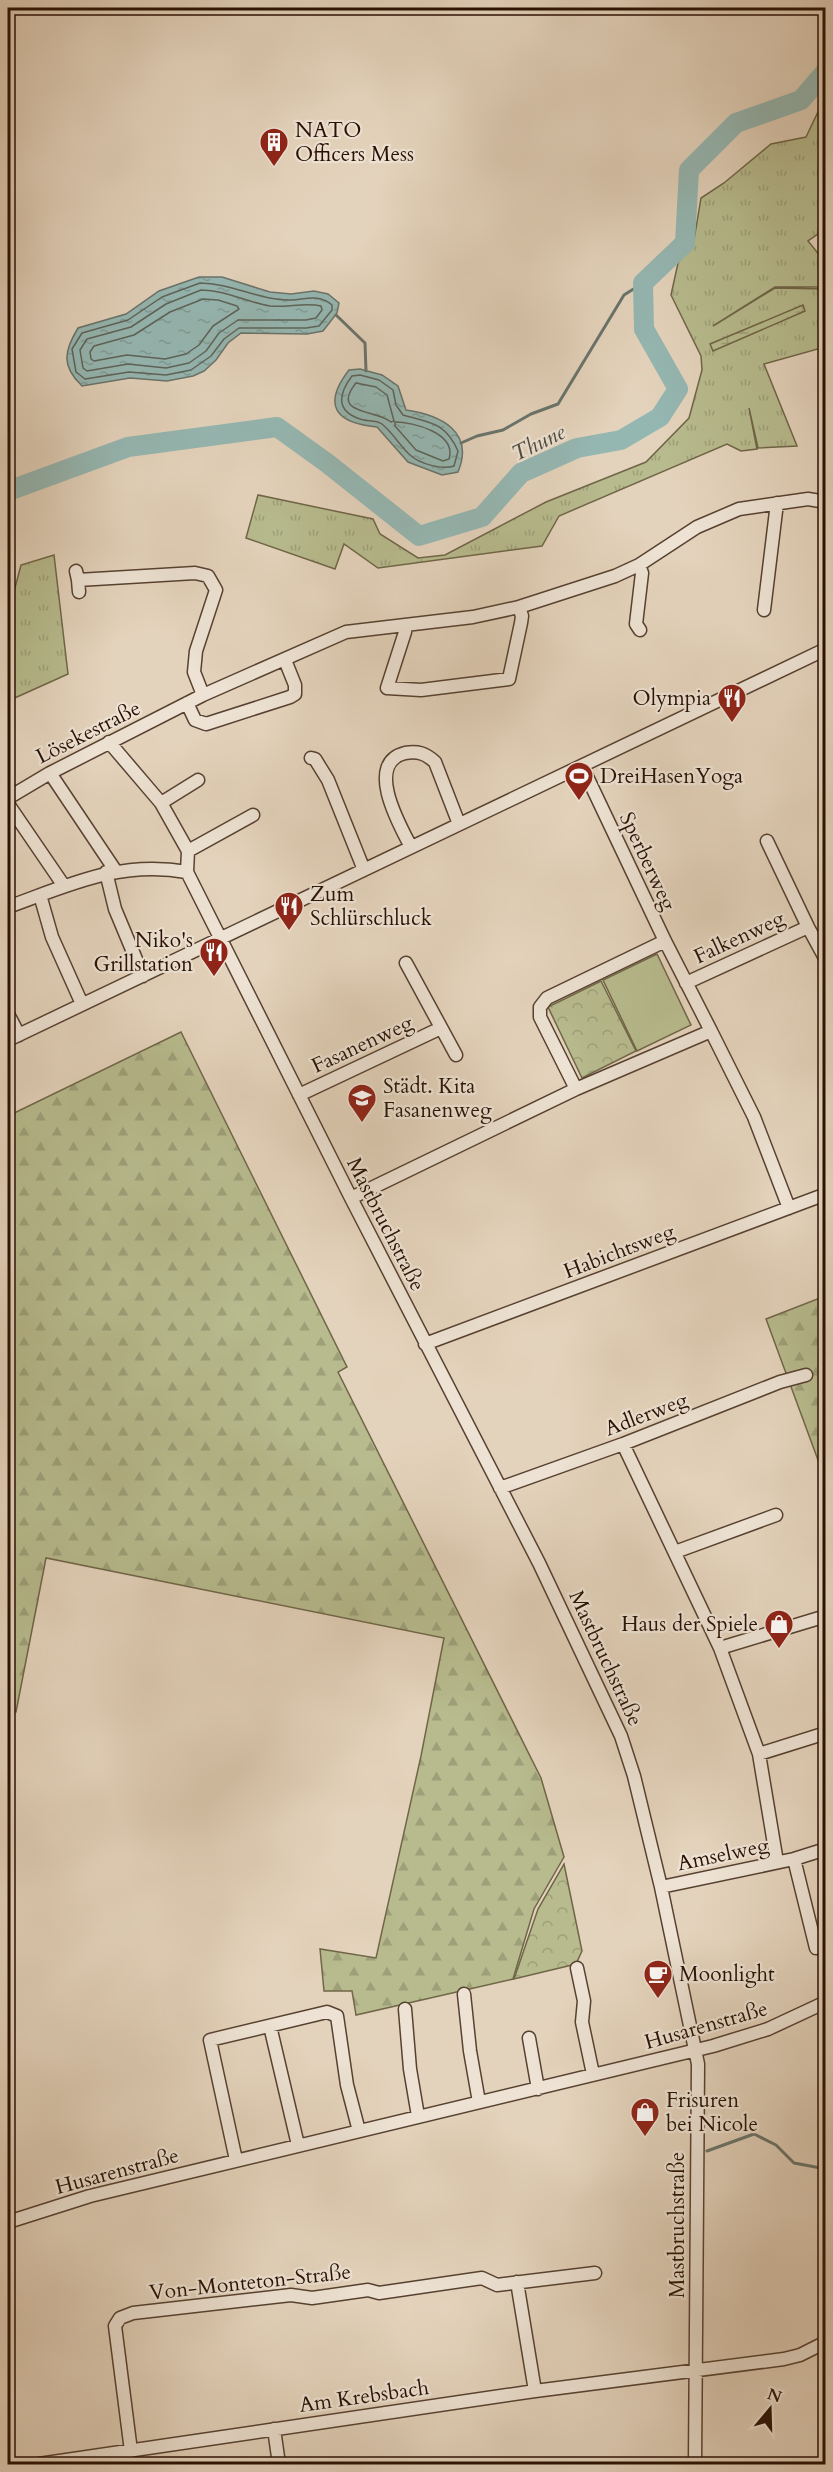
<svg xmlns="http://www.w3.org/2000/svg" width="833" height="2472" font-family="Cardo,serif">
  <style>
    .grass { fill: url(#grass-tufts); stroke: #706648; stroke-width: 1.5 }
    .forest { fill: url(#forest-firs); stroke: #706648; stroke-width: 1.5 }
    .wetland { fill: url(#wetland-marsh); stroke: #706648; stroke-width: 1.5 }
    .park { fill: url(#park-crowns); stroke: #706648; stroke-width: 1.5 }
    .pitch { fill: #b7bb8e; stroke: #706648; stroke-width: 1.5 }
    .water { fill: url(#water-ripples); stroke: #69746c; stroke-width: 1.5 }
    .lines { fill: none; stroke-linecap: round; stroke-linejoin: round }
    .shore { stroke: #5e645a; stroke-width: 1.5 }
    .stream { stroke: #69746c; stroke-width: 3 }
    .river { stroke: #95b7b2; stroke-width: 20 }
    .street-casing { stroke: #574131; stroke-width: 15 }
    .street { stroke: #ede2d3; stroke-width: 12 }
    .labels { text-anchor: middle; stroke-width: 4.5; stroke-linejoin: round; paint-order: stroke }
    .poi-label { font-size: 21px; fill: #281003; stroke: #ede2d3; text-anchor: start }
    .street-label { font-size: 21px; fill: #281003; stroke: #ede2d3 }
    .water-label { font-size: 22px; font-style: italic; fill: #4e4a40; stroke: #ede2d3 }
  </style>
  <defs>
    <pattern id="grass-tufts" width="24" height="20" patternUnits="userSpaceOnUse" patternTransform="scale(1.5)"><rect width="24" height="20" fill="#b7bb8e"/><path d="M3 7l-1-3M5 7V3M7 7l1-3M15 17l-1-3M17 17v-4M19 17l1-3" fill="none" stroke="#9da079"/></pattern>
    <pattern id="forest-firs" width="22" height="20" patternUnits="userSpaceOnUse" patternTransform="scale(1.5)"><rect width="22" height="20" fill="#b7bb8e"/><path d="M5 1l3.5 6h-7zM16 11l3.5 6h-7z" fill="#9da079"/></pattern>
    <pattern id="wetland-marsh" width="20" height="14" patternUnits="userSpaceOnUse" patternTransform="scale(1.5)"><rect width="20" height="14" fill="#b7bb8e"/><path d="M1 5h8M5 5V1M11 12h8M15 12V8" fill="none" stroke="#9da079"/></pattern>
    <pattern id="park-crowns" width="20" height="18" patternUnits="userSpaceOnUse" patternTransform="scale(1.5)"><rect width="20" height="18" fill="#b7bb8e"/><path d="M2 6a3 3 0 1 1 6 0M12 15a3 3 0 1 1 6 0" fill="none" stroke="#9da079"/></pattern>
    <pattern id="water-ripples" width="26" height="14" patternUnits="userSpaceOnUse" patternTransform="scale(1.5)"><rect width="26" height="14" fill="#95b7b2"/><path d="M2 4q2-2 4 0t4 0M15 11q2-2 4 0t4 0" fill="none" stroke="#809c97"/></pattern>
  </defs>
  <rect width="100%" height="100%" fill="#e4d3bc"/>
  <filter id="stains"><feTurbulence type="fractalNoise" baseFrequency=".00333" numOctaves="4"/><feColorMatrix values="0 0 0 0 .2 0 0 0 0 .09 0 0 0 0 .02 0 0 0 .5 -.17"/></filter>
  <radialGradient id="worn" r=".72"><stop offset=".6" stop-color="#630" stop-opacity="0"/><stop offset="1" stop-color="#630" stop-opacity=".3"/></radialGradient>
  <!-- grass -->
  <path class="grass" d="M825 97V229L808 241 825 262 824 287H775L713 326 775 288 825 289V347L764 364 797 446 758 448 749 408 757 449 741 451 727 444 559 516 542 546 378 568 344 544 335 569 246 538 258 495 373 519 380 534 418 558 445 555 546 502 646 462 689 418 702 370 701 356 671 295 678 263 694 240 701 198 724 183 771 144 806 137Z
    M54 555 68 674 8 701V614L21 565Z"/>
  <!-- forest -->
  <path class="forest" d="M181 1032 347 1367 338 1372 541 1778 564 1857 534 1909 513 1979 356 2015 352 1991H324L320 1949 376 1958 421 1756 444 1638 46 1558 16 1712 8 1711V1116Z
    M825 1296V1479L766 1319Z"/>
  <!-- wetland -->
  <path class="wetland" d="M803 305 805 311 713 351 710 344Z"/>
  <!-- park -->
  <path class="park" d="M601 981 636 1051 582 1078 548 1007Z
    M564 1864 582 1951 576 1964 514 1979 538 1909Z"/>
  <!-- pitch -->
  <path class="pitch" d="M657 954 691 1025 637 1051 603 980Z"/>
  <!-- water -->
  <path class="water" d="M199 277H222L270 292 291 294 314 291 328 294 339 303 337 313 323 331 307 334 241 333 228 343 216 360 204 371 193 376 167 381 130 378 82 386C61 366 64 351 78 328L126 314 159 291Z
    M360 369 382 375 398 386 406 410C440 415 475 431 458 472L442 475 408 462 377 427C335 423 322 405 349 370Z"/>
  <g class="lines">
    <!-- shore -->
    <path class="shore" d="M200 283C232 283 260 301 292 300 307 299 319 294 332 305V310L319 326 306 328H239L224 339 211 356 191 370 166 375 129 372 85 379 76 372 72 349 82 333 128 320 162 297Z
      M201 290C226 290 246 302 270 306 287 308 305 302 321 306L322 310 316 318 306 320H238L219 333 206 351 189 363 166 368 128 364 87 371 83 368 80 350 87 339 131 327 166 304Z
      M203 299 218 300 237 306 239 309 213 326 199 345 186 354 165 359 127 355 94 361 91 359 90 352 94 346 134 335 170 312Z
      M360 375 379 380 393 390 396 405 403 415C430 423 445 422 458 451L454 466C442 470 420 464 410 455 400 446 393 433 382 424 375 419 367 422 360 419 335 411 339 393 352 376Z
      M356 383 376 387 387 395 394 421 391 422C376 409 330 415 356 383Z
      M395 422C413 422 457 433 449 459L443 461 416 450 395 426Z"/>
    <!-- stream -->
    <path class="stream" d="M336 315 365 343 366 371
      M461 443 477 436 503 430 531 414 558 404 624 295 643 283
      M707 2151 754 2134 776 2145 794 2163 826 2169"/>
    <!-- river -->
    <path class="river" d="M8 491 128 447 277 427 327 463 419 536 482 517 521 473 577 448 621 440 660 417 678 389 644 329 643 283 685 243 689 170 736 123 801 100 826 71"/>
    <!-- street casing -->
    <g class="street-casing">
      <path id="street" d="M639 565 642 573 636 624 640 630
        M76 571 78 580 195 573 208 576 216 590 196 651 194 672 203 695
        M78 580 79 592
        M764 610 777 503
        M405 625V632L387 688 421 690 509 679 521 623 522 616 519 607
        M187 703 195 720 206 724 290 697 295 694V685L285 660
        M109 742 161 803 188 851 187 872 351 1198 539 1563 621 1736 634 1776 661 1887 698 2064 695 2464
        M311 758 315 759 328 780 364 870
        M50 773 115 870
        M8 798 50 773 203 695 346 632 473 617 519 607 615 576 639 565 697 527 739 509 808 499 826 502
        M161 803 198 780
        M8 804 64 886
        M767 841 808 927
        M411 847C400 826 364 763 405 753 418 751 425 753 435 762L459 824
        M188 851 253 815
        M106 872 115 909 143 976
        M40 895 52 937 82 1004
        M8 907C69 885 120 860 187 872
        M406 963 456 1055
        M686 983 808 927 826 960
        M8 1014 19 1035
        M711 1031 754 1117 789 1208
        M8 1040 826 649
        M576 1089 540 1017V1007L547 998 665 941
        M299 1095 441 1028
        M351 1198 576 1089 711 1031 665 941 582 766
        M425 1344 826 1194
        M623 1444 720 1648 759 1754 777 1862
        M500 1488 623 1444 780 1382 806 1375
        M675 1552 776 1515
        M720 1648 826 1616
        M759 1754 826 1733
        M794 1859 816 1948
        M661 1887 794 1859 826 1849
        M577 1968 584 2001 582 2022 593 2074
        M464 1994 470 2051 479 2102
        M405 2009 410 2069 418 2116
        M270 2026 298 2145
        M529 2038 538 2089
        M236 2160 210 2040 327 2012 337 2016 347 2085 359 2131
        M8 2222 90 2196 169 2177 713 2046 768 2029 826 2002
        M517 2282 535 2391
        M274 2429 279 2464
        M131 2451 115 2326 120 2318 133 2313 291 2295 312 2298 368 2290 379 2293 482 2278 497 2285 595 2273
        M39 2464 535 2391 784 2359 800 2355 826 2342"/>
    </g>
    <!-- street -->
    <use href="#street" class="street"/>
  </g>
  <!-- icons -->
  <defs>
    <g id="building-pin" transform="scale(1.5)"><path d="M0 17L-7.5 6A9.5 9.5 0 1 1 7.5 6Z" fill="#8f2418" stroke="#ede2d3"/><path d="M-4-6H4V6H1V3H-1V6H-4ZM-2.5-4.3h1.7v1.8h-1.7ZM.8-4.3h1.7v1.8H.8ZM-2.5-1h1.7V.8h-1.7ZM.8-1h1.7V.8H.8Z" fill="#fff"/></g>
    <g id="restaurant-pin" transform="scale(1.5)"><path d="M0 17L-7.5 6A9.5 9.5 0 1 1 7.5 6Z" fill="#8f2418" stroke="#ede2d3"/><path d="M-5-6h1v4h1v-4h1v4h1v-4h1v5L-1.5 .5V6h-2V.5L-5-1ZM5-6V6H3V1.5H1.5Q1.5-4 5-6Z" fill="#fff"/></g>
    <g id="stadium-pin" transform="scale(1.5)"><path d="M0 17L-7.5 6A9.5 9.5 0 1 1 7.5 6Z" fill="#8f2418" stroke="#ede2d3"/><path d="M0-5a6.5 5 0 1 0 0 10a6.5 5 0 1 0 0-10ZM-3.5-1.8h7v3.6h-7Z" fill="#fff"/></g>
    <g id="school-pin" transform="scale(1.5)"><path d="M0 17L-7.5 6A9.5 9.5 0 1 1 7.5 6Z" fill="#8f2418" stroke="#ede2d3"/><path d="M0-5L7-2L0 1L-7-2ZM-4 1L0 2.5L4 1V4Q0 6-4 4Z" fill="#fff"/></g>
    <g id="shop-pin" transform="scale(1.5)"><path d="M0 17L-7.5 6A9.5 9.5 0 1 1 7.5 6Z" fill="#8f2418" stroke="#ede2d3"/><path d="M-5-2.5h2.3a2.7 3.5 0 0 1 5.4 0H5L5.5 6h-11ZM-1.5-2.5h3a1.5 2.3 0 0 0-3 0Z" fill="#fff"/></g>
    <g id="cafe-pin" transform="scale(1.5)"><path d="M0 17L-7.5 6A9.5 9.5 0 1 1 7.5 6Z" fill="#8f2418" stroke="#ede2d3"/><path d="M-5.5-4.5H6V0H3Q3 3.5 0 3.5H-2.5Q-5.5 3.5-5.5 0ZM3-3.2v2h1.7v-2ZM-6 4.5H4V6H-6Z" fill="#fff"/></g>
  </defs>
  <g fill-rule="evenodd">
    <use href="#building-pin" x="274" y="142"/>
    <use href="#restaurant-pin" x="732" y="698"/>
    <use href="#stadium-pin" x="579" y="776"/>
    <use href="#restaurant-pin" x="289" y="906"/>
    <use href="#restaurant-pin" x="214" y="952"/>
    <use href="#school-pin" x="362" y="1098"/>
    <use href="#shop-pin" x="779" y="1624"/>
    <use href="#cafe-pin" x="658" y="1974"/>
    <use href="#shop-pin" x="645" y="2112"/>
  </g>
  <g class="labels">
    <!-- poi labels -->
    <g class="poi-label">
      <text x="295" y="137">NATO<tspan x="295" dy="24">Officers Mess</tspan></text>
      <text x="711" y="705" text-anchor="end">Olympia</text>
      <text x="600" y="783">DreiHasenYoga</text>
      <text x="310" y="901">Zum<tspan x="310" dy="24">Schlürschluck</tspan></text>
      <text x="193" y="947" text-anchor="end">Niko's<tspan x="193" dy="24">Grillstation</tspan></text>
      <text x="383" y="1093">Städt. Kita<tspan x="383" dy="24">Fasanenweg</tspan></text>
      <text x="758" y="1631" text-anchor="end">Haus der Spiele</text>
      <text x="679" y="1981">Moonlight</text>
      <text x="666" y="2107">Frisuren<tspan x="666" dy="24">bei Nicole</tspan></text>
    </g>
    <!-- street labels -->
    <g class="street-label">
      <text transform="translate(88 732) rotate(-27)" y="7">Lösekestraße</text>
      <text transform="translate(648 861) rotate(65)" y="7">Sperberweg</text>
      <text transform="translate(739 937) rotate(-25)" y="7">Falkenweg</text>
      <text transform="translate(362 1044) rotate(-25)" y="7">Fasanenweg</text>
      <text transform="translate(386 1224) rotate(63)" y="7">Mastbruchstraße</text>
      <text transform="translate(619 1251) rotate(-21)" y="7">Habichtsweg</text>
      <text transform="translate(646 1414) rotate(-21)" y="7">Adlerweg</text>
      <text transform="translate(606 1658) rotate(65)" y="7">Mastbruchstraße</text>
      <text transform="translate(723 1854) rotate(-12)" y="7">Amselweg</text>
      <text transform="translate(706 2025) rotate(-16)" y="7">Husarenstraße</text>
      <text transform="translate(117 2171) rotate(-15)" y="7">Husarenstraße</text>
      <text transform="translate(677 2225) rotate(-90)" y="7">Mastbruchstraße</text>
      <text transform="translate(250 2282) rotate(-6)" y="7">Von-Monteton-Straße</text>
      <text transform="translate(364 2396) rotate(-8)" y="7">Am Krebsbach</text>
    </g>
    <!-- water labels -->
    <g class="water-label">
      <text transform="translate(538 442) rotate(-26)" y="8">Thune</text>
    </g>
  </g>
  <!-- margin -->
  <rect width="833" height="2472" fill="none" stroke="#e4d3bc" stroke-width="30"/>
  <rect x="9" y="9" width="815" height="2454" fill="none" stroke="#281003" stroke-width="3"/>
  <rect x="15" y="15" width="803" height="2442" fill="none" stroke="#281003" stroke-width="1.5"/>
  <!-- north arrow -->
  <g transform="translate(770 2409) rotate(19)" stroke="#ede2d3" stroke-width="4.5" paint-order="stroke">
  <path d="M0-4.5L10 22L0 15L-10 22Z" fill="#281003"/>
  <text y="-9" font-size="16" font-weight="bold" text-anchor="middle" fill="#281003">N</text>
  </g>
  <rect width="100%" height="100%" filter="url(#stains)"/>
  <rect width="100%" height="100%" fill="url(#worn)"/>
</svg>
